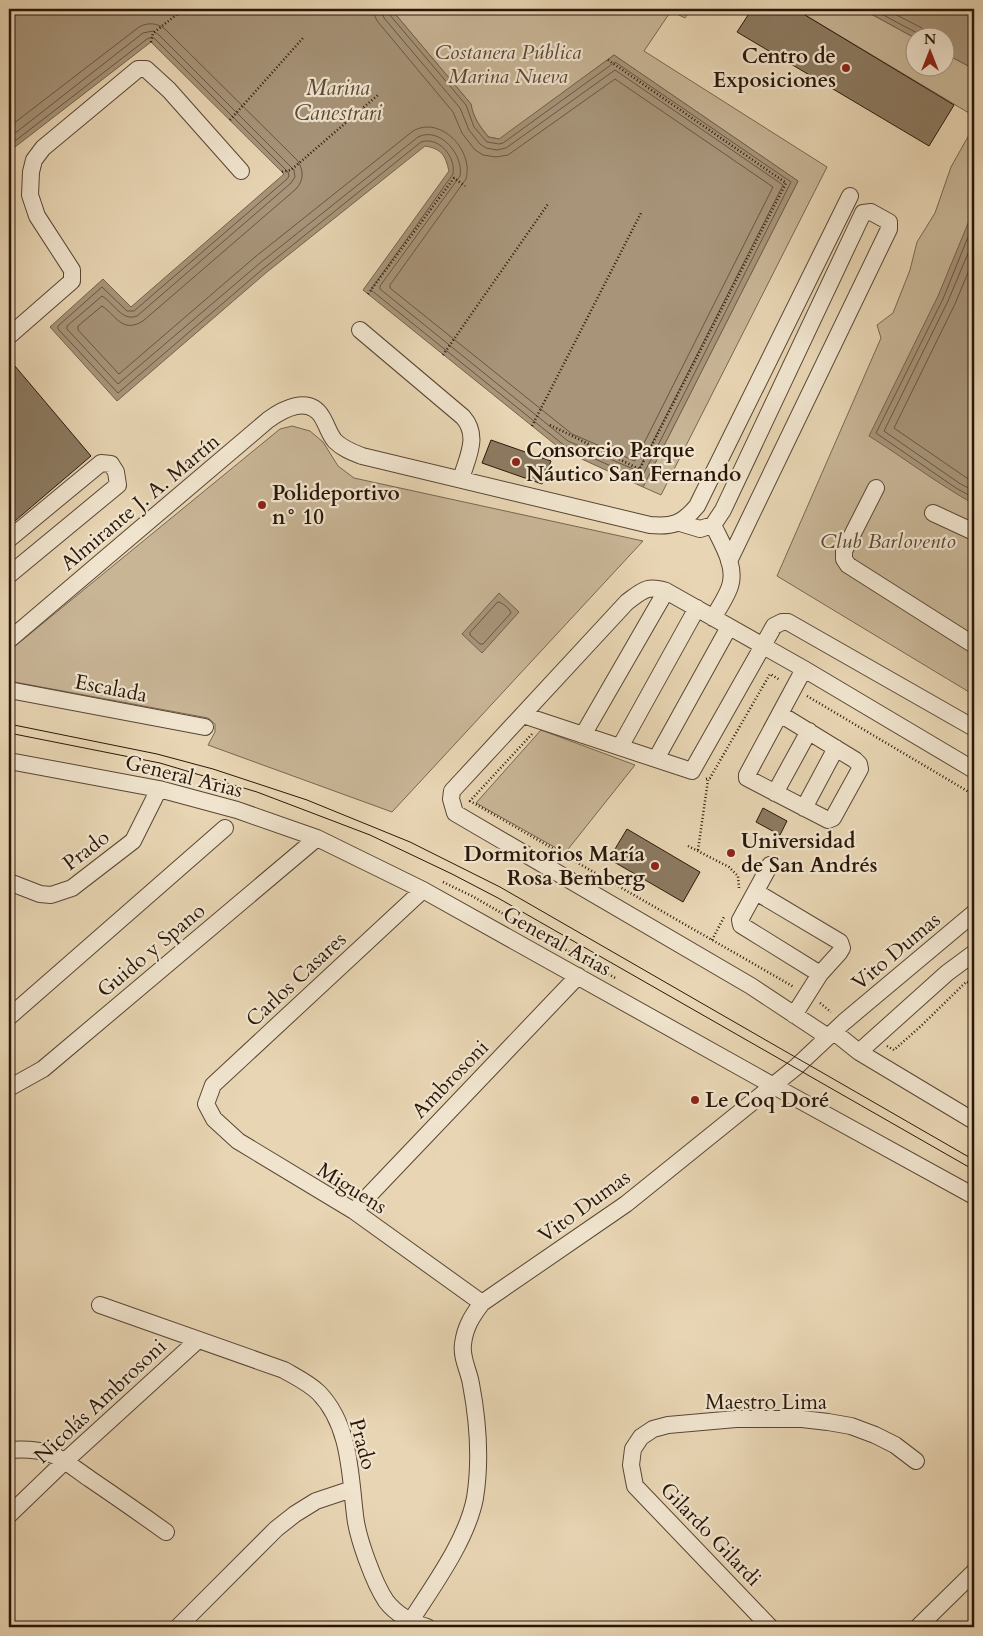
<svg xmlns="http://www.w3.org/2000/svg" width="983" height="1636" font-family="Cardo,serif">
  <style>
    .green { fill: #c8b596; stroke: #786650 }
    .water { fill: #a79479; stroke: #75624c }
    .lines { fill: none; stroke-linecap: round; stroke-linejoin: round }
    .shore { stroke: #685641; stroke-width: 1 }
    .building { fill: #8c7a61; stroke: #291709 }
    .minor-casing { stroke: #594634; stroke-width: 18 }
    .path { stroke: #291709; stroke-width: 2.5; stroke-dasharray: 1 2.5; stroke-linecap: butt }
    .minor { stroke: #f0e4ce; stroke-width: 16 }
    .tram { stroke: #291709; stroke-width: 1 }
    .poi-dot { fill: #8f2418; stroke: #f0e4ce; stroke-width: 2 }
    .labels { text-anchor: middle; stroke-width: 4.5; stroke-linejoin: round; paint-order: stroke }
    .park-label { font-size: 21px; font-style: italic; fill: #594633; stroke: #f0e4ce }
    .poi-label { font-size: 21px; font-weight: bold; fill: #291709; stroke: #f0e4ce; text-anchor: start }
    .street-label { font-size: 21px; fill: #291709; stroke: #f0e4ce }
    .water-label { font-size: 22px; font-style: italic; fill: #5b4936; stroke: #f0e4ce }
  </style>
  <rect width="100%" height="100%" fill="#e8d5b3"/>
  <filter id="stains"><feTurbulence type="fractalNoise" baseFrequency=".004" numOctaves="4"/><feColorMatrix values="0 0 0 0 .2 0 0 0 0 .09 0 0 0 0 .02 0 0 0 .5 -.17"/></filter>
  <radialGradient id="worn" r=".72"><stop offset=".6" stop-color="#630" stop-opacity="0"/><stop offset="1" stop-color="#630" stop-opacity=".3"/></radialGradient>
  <!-- green -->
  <path class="green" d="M391 9H691L685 18 671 11 644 51 827 167 661 495 643 487 798 181 614 55 500 139 489 137C480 127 473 117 471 104Z
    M795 9H862L915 38 916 68H946V54L974 69V116Z
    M974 126V695L777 576 881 338 877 325 893 313 910 270 917 242 935 213 951 167Z
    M292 426 310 431 323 442 338 466 354 478 643 541 392 812 208 745 215 732V724L208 718 9 681V651L280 429Z
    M541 730 635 765 565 853 476 803Z"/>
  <!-- water -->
  <path class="water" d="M9 9H391L471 104C473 117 480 127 488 137L499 139 614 55 798 181 643 487 562 450 363 290 449 171C445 155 442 149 425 146L267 272 117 401 50 327 103 279 131 307 284 174 151 42 15 147 9 145Z
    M862 9H974V69L946 54V38H915Z
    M974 209V504C938 484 904 458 869 436L938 296Z
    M499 593 519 612 482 653 462 634Z"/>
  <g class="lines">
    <!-- shore -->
    <path class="shore" d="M872 9 917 33 920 38
      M885 9 922 28 927 38
      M9 127 139 27C148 22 157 23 165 29L297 160C304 170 304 180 296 189L143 321C122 334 116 315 102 306L78 326V330L119 374 255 257 413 131C441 115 474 151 466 179L390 285V288L572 434 635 461 773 187 615 79 508 155 496 157 483 155 475 150 462 133 453 112 378 22 374 15V9
      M9 134H14L143 33 153 31 159 35 294 170 295 177 291 183 137 316C122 322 114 303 102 296L67 326V329L118 384 260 263 418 137C440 126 464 155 460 176L380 286V289L568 441 638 471 783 185 615 70 506 148 497 150 486 148 480 144 469 130 460 108 384 18 381 9
      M9 141H15L147 39 152 37 155 39 288 172 289 176 287 179 134 311H127L102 287 58 326V329L118 393 264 268 421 142C439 136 456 157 453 174L372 288 371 290 565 446 641 479 791 182 615 62 503 143 499 144 487 142 474 127 466 105 389 14 387 9
      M974 222 943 299 876 433 956 488 974 498
      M974 239 948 301 884 431 959 483 974 491
      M974 258 955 304 894 428 974 483
      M498 602C502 602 510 609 511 613L483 644H480L470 635V633Z"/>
  </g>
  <!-- building -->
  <path class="building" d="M752 9H795L954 105 929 146 737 32Z
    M9 359 91 456 9 526Z
    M491 440 551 461 542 484 482 463Z
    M763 808 787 821 780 835 756 822Z
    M627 829 700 872 683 902 609 859Z"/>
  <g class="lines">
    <!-- minor casing -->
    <g class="minor-casing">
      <path id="minor" d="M360 330 463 417C480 436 467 458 461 479
        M9 336 72 281V270L37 216 30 195 31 172 34 160 43 148 138 69H146L169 90 241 171
        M876 488 844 551V559L848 565 974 645
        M933 513 974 532
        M680 523 700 529 713 525 723 510 863 213 871 212 889 222V229L729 561
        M713 525C722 544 738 568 729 589 725 599 719 608 713 618
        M9 539 101 463 111 464 116 472 118 485 9 575
        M9 640 268 420C283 409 309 395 322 417 327 425 329 434 335 441 343 449 352 452 362 456L650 525C673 527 682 524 697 506L850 196
        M9 690 205 727
        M780 714 855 760 859 764 860 769 833 818 828 820 747 778V775L804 669
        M523 715 692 771 774 626 782 622H788L974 728
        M583 735 666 591
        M620 747 697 608
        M656 759 729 627
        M9 761 159 789 237 810 317 838 423 890 772 1085 974 1196
        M775 793 809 731
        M804 808 836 748
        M770 865 740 920 741 925 820 974
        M9 882 40 894 51 895 72 888 133 841 159 789
        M423 890 213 1085 206 1104 214 1119 238 1141 354 1211 482 1303
        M756 892 840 942 842 948 839 953 820 974 794 1015
        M9 1017 225 828
        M834 1032 859 1052 947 973 974 953
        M828 1037 751 986 455 813 451 799 452 791 627 602C643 590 647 585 666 591L804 669 974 770
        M859 1052 974 1121
        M9 1088 43 1069 317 838
        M354 1211 578 976
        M100 1305 284 1370C296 1377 309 1383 319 1393 350 1425 350 1474 355 1515 357 1537 374 1583 386 1601 396 1614 412 1623 427 1627
        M9 1450C23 1449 37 1449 51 1454 65 1460 77 1470 90 1479 115 1496 141 1514 166 1532
        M9 1515 64 1462 198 1340
        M178 1627 276 1529 295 1514 316 1501 352 1489
        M405 1627 410 1622C433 1586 467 1540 475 1498 481 1460 478 1421 471 1384 469 1371 461 1358 463 1344 465 1327 472 1316 482 1303L626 1204 796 1067 844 1022 974 913
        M770 1627 635 1486 631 1465 633 1449 641 1437 653 1429 668 1425 736 1419H802L828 1422 851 1426 875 1435 895 1445 916 1461
        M918 1627 974 1572"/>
    </g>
    <!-- path -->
    <path class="path" d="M151 42 153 33 184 9
      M608 60 786 183 633 482
      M230 120 303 38
      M282 172 291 170 378 95
      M368 294 454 178 465 186
      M443 355 548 204
      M550 425 639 469
      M532 426 642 211
      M807 696 974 795
      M532 734 470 801 794 987
      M706 779 710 778 770 674 780 680
      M688 846 729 867 738 876 739 888
      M698 850 708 780
      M443 882 472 896 617 979
      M712 940 724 917
      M967 982 974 985
      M820 1003 831 1012
      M887 1046 894 1050 921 1026 966 982"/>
    <!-- minor -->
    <use href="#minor" class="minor"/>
    <!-- tram -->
    <path class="tram" d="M9 724 157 754 213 769 307 800 410 842 500 887 974 1160
      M9 733 160 763 257 792 370 835 452 874 498 898 974 1170"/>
  </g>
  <!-- markers -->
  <g class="poi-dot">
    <circle cx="846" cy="68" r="5"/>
    <circle cx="516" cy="462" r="5"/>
    <circle cx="262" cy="505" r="5"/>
    <circle cx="731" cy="853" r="5"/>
    <circle cx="655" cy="866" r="5"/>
    <circle cx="695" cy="1100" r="5"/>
  </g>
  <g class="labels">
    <!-- park labels -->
    <g class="park-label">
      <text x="508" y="59">Costanera Pública<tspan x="508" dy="24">Marina Nueva</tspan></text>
      <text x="888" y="548">Club Barlovento</text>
    </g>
    <!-- poi labels -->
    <g class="poi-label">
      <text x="836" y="63" text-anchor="end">Centro de<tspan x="836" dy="24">Exposiciones</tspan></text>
      <text x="526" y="457">Consorcio Parque<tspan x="526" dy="24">Náutico San Fernando</tspan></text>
      <text x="272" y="500">Polideportivo<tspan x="272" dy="24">n° 10</tspan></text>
      <text x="741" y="848">Universidad<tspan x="741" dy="24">de San Andrés</tspan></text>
      <text x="645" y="861" text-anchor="end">Dormitorios María<tspan x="645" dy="24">Rosa Bemberg</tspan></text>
      <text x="705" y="1107">Le Coq Doré</text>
    </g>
    <!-- street labels -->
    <g class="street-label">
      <text transform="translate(140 502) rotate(-40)" y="7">Almirante J. A. Martín</text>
      <text transform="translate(111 688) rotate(11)" y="7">Escalada</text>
      <text transform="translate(184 776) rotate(14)" y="7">General Arias</text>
      <text transform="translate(86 850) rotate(-37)" y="7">Prado</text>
      <text transform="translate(557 941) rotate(29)" y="7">General Arias</text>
      <text transform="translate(151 950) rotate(-40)" y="7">Guido y Spano</text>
      <text transform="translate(896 951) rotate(-40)" y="7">Vito Dumas</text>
      <text transform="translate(296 979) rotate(-43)" y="7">Carlos Casares</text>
      <text transform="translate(450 1079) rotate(-46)" y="7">Ambrosoni</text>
      <text transform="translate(352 1188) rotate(32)" y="7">Miguens</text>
      <text transform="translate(584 1206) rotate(-36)" y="7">Vito Dumas</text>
      <text transform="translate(100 1401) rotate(-43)" y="7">Nicolás Ambrosoni</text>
      <text x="766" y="1409">Maestro Lima</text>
      <text transform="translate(363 1444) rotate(75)" y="7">Prado</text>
      <text transform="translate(711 1534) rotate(46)" y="7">Gilardo Gilardi</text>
    </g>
    <!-- water labels -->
    <g class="water-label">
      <text x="338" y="95">Marina<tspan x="338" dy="25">Canestrari</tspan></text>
    </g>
  </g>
  <!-- margin -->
  <rect width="983" height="1636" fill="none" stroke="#e8d5b3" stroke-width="30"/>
  <rect x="10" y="10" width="963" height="1616" fill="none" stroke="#291709" stroke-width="2.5"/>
  <rect x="15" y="15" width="953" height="1606" fill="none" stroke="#291709"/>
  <!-- north arrow -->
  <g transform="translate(930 52)"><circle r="24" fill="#f0e4ce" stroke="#a0927f"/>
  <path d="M0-4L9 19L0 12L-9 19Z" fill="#8f2418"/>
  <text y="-8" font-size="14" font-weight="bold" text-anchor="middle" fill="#291709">N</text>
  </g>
  <rect width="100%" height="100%" filter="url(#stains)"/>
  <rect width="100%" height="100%" fill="url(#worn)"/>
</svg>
